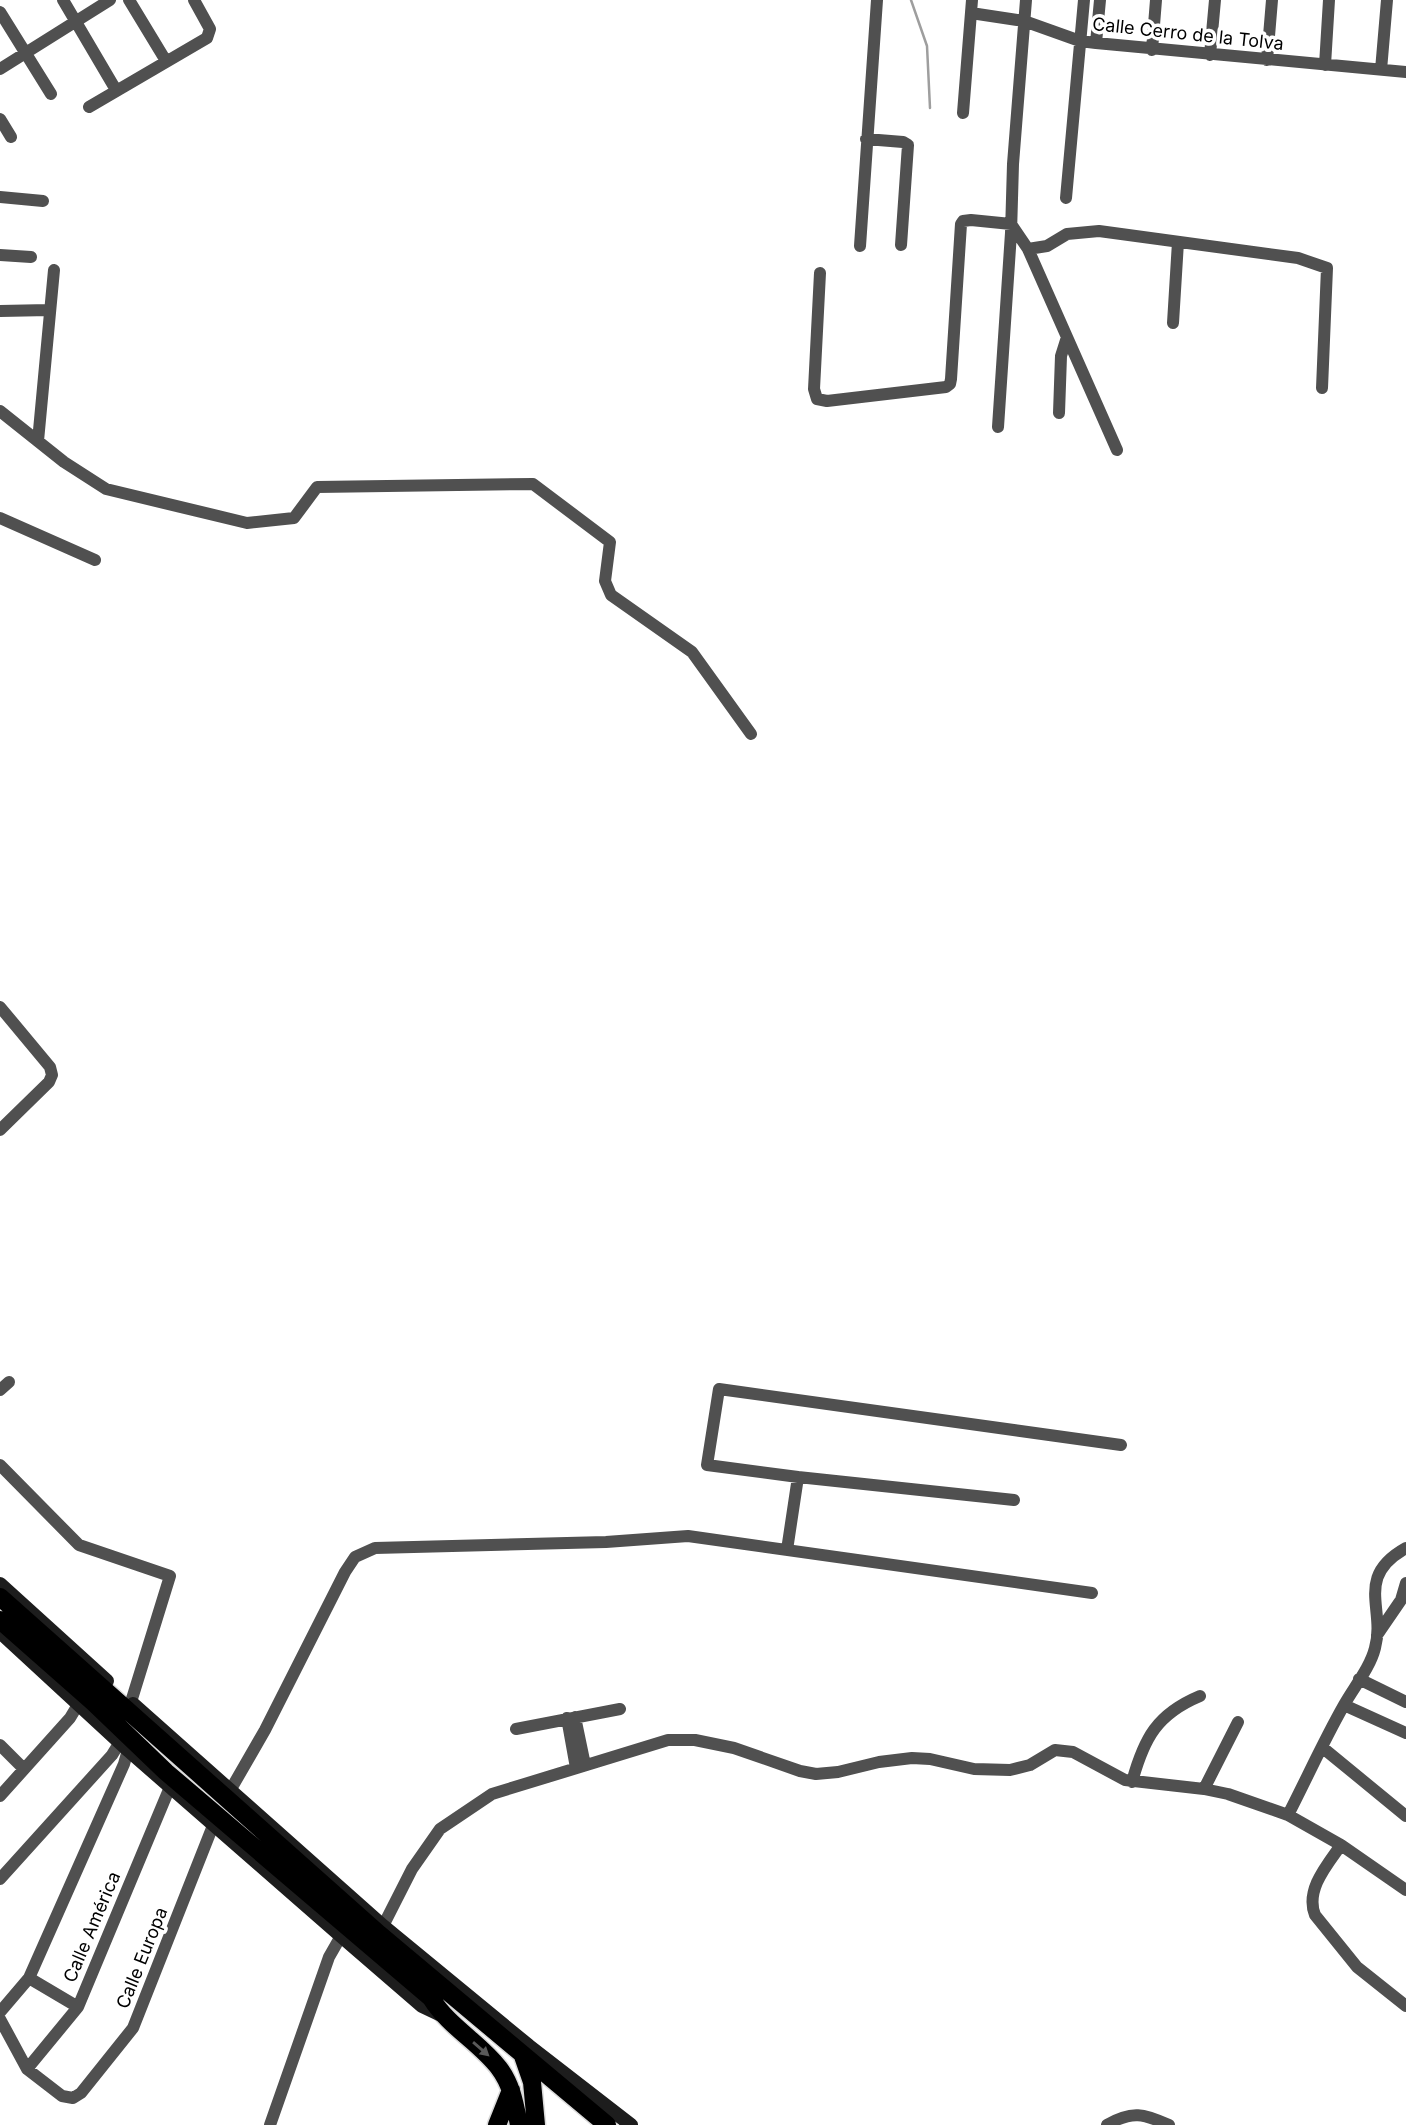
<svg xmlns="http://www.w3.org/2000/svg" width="1406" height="2125" font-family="Inter,sans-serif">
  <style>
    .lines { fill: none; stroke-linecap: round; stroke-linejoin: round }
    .stream { stroke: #9e9e9e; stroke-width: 2.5 }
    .primary-casing { stroke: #dbdbdb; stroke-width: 21 }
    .street { stroke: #505050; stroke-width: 12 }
    .secondary { stroke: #1d1d1d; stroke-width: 14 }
    .primary { stroke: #000; stroke-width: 18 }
    .oneway { fill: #595959 }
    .labels { text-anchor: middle; stroke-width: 7; stroke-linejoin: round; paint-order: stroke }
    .street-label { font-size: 18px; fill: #000; stroke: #fff }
  </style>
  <rect width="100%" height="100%" fill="#fff"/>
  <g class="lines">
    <!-- stream -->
    <path class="stream" d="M911 0 927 46 930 108"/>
    <!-- primary casing -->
    <g class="primary-casing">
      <path id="primary" d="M0 1597 379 1934 607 2125
        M0 1620 93 1702 166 1772 431 1998C449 2027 479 2042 499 2068 512 2085 515 2105 519 2125
        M523 2056 532 2082 536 2125
        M497 2125 511 2090"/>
    </g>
    <!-- street -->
    <path class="street" d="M63 0 116 90
      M129 0 166 61
      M0 12 51 94
      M971 13 1024 21 1080 41 1096 43 1406 72
      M1096 43 1100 0
      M1152 50 1156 0
      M1210 55 1215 0
      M1267 60 1272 0
      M1325 65 1329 0
      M0 69 110 0
      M1381 70 1387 0
      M89 107 207 38 210 29 194 0
      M963 113 972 0
      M0 119 11 137
      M866 139 903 142 908 145 901 245
      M0 197 43 201
      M1066 198 1084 0
      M860 246 877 0
      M1028 249 1047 246 1067 234 1099 231 1298 258 1327 268 1322 388
      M0 255 31 257
      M820 273 814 389 817 399 827 401 946 387 950 384 951 379 961 224 963 221 971 220 1011 224 1028 249 1117 450
      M0 311 49 310
      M1173 323 1178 242
      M0 411 64 462 106 489 247 523 294 518 317 487 533 484 610 542 605 581 611 595 692 652 751 734
      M1059 413 1061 356 1067 337
      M998 427 1011 233 1013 164 1026 0
      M38 441 54 270
      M0 518 95 560
      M0 1007 50 1067 52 1075 49 1082 0 1130
      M0 1390 9 1382
      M0 1465 79 1545 170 1576 131 1702
      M1014 1500 798 1477 707 1465 719 1389 1121 1445
      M787 1550 798 1477
      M1377 1635 1401 1600 1406 1583
      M1359 1679 1406 1702
      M1344 1705 1406 1733
      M575 1717 585 1765
      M567 1718 576 1768
      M516 1729 620 1709
      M0 1745 24 1769
      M1323 1748 1406 1816
      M1132 1782C1144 1738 1157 1714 1200 1696
      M1204 1789 1238 1722
      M0 1796 70 1718 79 1703
      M227 1796 265 1730 345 1572 355 1557 375 1548 606 1542 688 1536 1092 1593
      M1288 1815C1307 1778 1324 1740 1344 1705 1354 1687 1370 1668 1375 1648 1386 1609 1354 1577 1406 1548
      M1341 1845C1327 1865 1305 1890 1315 1915L1357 1967 1406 2006
      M0 1879 112 1755 120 1742
      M380 1932 412 1869 440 1829 492 1794 668 1740H695L734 1748 800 1771 816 1774 838 1772 879 1762 912 1758 930 1759 974 1769 1010 1770 1030 1765 1055 1750 1073 1752 1125 1780 1204 1789 1228 1794 1288 1815 1341 1845 1406 1890
      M29 1978 78 2007
      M0 2012 29 1978 124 1764 128 1750
      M0 2019 27 2069 62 2096 73 2098 81 2093 133 2028 216 1818
      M27 2069 78 2007 170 1787
      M270 2125 329 1957 341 1936
      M1107 2125C1132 2110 1144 2114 1169 2125"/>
    <!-- secondary -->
    <path class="secondary" d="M0 1584 107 1681
      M0 1632 128 1750 341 1936 422 2006 441 2015
      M133 1704 383 1926 529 2046 631 2125"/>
    <!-- primary -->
    <use href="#primary" class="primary"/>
  </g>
  <!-- one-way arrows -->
  <defs><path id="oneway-solid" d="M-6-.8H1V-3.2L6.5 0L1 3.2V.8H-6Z" transform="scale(1.75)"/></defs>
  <use class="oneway" href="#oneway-solid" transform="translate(481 2049) rotate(41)"/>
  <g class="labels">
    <!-- street labels -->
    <g class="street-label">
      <text transform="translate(1188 34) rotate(6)" y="6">Calle Cerro de la Tolva</text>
      <text transform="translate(92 1927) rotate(-67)" y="6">Calle América</text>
      <text transform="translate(142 1958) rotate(-68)" y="6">Calle Europa</text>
    </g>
  </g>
</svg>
